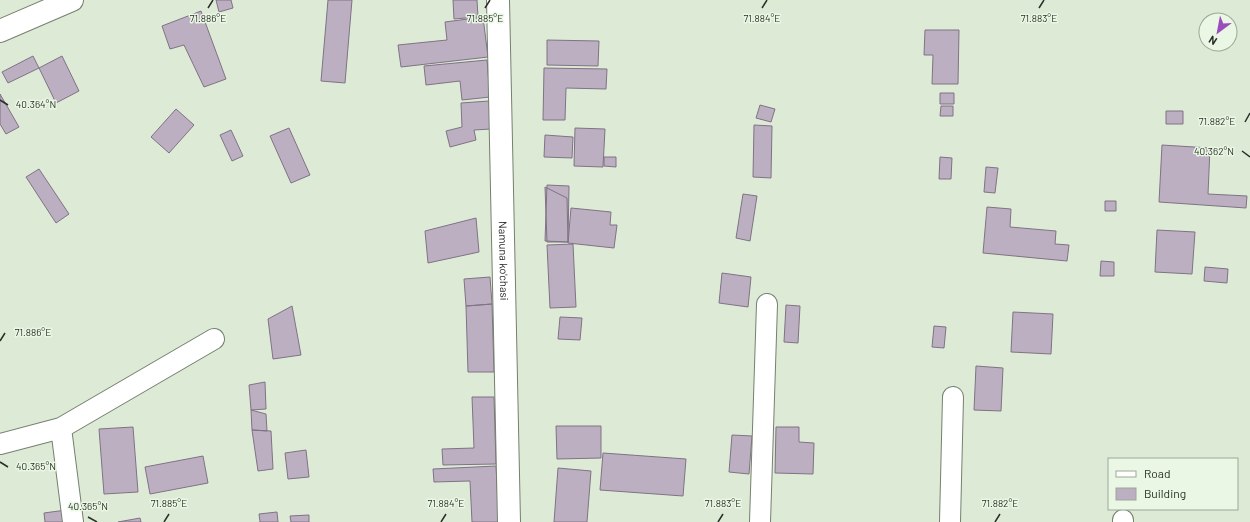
<svg xmlns="http://www.w3.org/2000/svg" width="1250" height="522" font-family="Barlow,sans-serif">
  <style>
    .building { fill: #bbafc1; stroke: #7f7384 }
    .lines { fill: none; stroke-linecap: round; stroke-linejoin: round }
    .street-casing { stroke: #75806f; stroke-width: 22 }
    .secondary-casing { stroke: #75806f; stroke-width: 24 }
    .street { stroke: #fff; stroke-width: 20 }
    .secondary { stroke: #fff; stroke-width: 22 }
    .ticks { fill: none; stroke: #2a2f27; stroke-width: 1.5 }
    .labels { text-anchor: middle; stroke-width: 3; stroke-linejoin: round; paint-order: stroke }
    .street-label { font-size: 11px; fill: #2a2f27; stroke: #eaf7e4 }
    .ticks-label { font-size: 10px; text-anchor: middle; fill: #2a2f27; stroke: #eaf7e4; stroke-width: 3; stroke-linejoin: round; paint-order: stroke }
  </style>
  <rect width="100%" height="100%" fill="#ddead6"/>
  <!-- building -->
  <path class="building" d="M216 0H231L233 8 219 12Z
    M328 0H352L345 83 321 81Z
    M453 0H477L478 17 454 19Z
    M201 11 226 79 204 87 184 45 170 49 162 26Z
    M483 17 488 57 401 67 398 45 447 40 445 22Z
    M925 30H959L958 84H932L933 55H924Z
    M547 40 599 41 598 66 547 65Z
    M33 56 39 68 8 83 2 72Z
    M62 56 79 91 56 103 39 68Z
    M487 60 490 97 462 100 460 81 426 85 424 66Z
    M544 68 607 69 606 89 566 88 565 120H543Z
    M940 93H954V104H940Z
    M0 94 19 127 6 134 0 124Z
    M489 101 491 129 474 130 476 140 450 147 446 131 462 127 461 103Z
    M760 105 775 109 771 122 756 118Z
    M941 106H953V116H940Z
    M176 109 194 125 169 153 151 137Z
    M1166 111H1183V124H1166Z
    M754 125 772 126 771 178 753 177Z
    M289 128 310 175 291 183 270 136Z
    M575 128 605 129 603 167 574 166Z
    M231 130 243 156 232 161 220 135Z
    M545 135 573 137 572 158 544 157Z
    M1162 145 1210 148 1208 194 1247 196 1246 208 1159 202Z
    M604 157H616V167L604 166Z
    M940 157 952 158 951 179H939Z
    M986 167 998 168 995 193 984 192Z
    M39 169 69 214 56 223 26 177Z
    M547 185 569 186 568 242 545 241Z
    M545 187 567 198 568 242H547Z
    M743 194 757 196 750 241 736 238Z
    M1105 201H1116V211H1105Z
    M987 207 1011 209 1010 227 1056 231 1055 244 1069 245 1067 261 983 253Z
    M571 208 611 212 610 225H617L614 248 568 243Z
    M476 218 479 252 428 263 425 231Z
    M1157 230 1195 232 1192 274 1155 272Z
    M573 244 576 307 550 308 547 245Z
    M1101 261 1114 262V276H1100Z
    M1205 267 1228 269 1227 283 1204 281Z
    M722 273 751 277 748 307 719 303Z
    M490 277 492 304 466 306 464 279Z
    M492 304 494 372H468L466 306Z
    M786 305 800 306 798 343 784 342Z
    M292 306 301 355 273 359 268 319Z
    M1013 312 1053 314 1051 354 1011 352Z
    M560 317 582 318 580 340 558 339Z
    M934 326 946 327 944 348 932 347Z
    M976 366 1003 368 1001 411 974 410Z
    M265 382 266 409 251 410 249 385Z
    M472 397H494L496 464 443 465 442 449 474 448Z
    M251 410 266 414 267 431 252 430Z
    M556 426H601V458L557 459Z
    M133 427 138 492 104 494 99 429Z
    M776 427H799V442L814 443 813 474 775 473Z
    M252 430 271 431 273 469 258 471Z
    M732 435 752 436 749 474 729 472Z
    M306 450 309 477 288 479 285 453Z
    M603 453 686 459 683 496 600 490Z
    M203 456 208 483 150 494 145 467Z
    M496 466 499 522H472L470 481 434 482 433 469Z
    M558 468 591 471 587 522H554Z
    M66 510 67 522H45L44 513Z
    M277 512 278 522H260L259 514Z
    M309 515V522H291L290 516Z
    M140 518 141 522H118Z"/>
  <g class="lines">
    <!-- street casing -->
    <g class="street-casing">
      <path id="street" d="M61 428 73 522
        M0 444 61 428 214 339
        M760 522 767 304
        M950 522 953 397
        M1123 522V520"/>
    </g>
    <!-- secondary casing -->
    <g class="secondary-casing">
      <g id="secondary">
        <path id="s1" d="M498 0 509 522"/>
        <path d="M0 31 72 0"/>
      </g>
    </g>
    <!-- street -->
    <use href="#street" class="street"/>
    <!-- secondary -->
    <use href="#secondary" class="secondary"/>
  </g>
  <!-- ticks -->
  <path class="ticks" d="M208 8 213 0M485 8 490 0M762 8 767 0M1039 8 1044 0M0 100 8 105M1245 122 1250 113M1242 151 1250 157M0 341 5 333M0 462 8 467M88 517 97 522M164 522 169 514M441 522 446 514M718 522 723 514M995 522 1000 514"/>
  <g class="labels">
    <!-- street labels -->
    <g class="street-label">
      <text dy="4" stroke="none"><textPath href="#s1" startOffset="261">Namuna ko'chasi</textPath></text>
    </g>
  </g>
  <g class="ticks-label">
    <text x="208" y="22">71.886°E</text>
    <text x="485" y="22">71.885°E</text>
    <text x="762" y="22">71.884°E</text>
    <text x="1039" y="22">71.883°E</text>
    <text x="36" y="108">40.364°N</text>
    <text x="1217" y="125">71.882°E</text>
    <text x="1214" y="155">40.362°N</text>
    <text x="33" y="336">71.886°E</text>
    <text x="36" y="470">40.365°N</text>
    <text x="169" y="507">71.885°E</text>
    <text x="446" y="507">71.884°E</text>
    <text x="723" y="507">71.883°E</text>
    <text x="1000" y="507">71.882°E</text>
    <text x="88" y="510">40.365°N</text>
  </g>
  <!-- legend -->
  <rect x="1108" y="458" width="130" height="52" fill="#eaf7e4" stroke="#9da798"/>
  <rect x="1116" y="471" width="20" height="6" fill="#ffffff" stroke="#9da798"/>
  <text x="1144" y="478" font-size="12" fill="#2a2f27">Road</text>
  <rect x="1116" y="488" width="20" height="12" fill="#bbafc1" stroke="#9da798"/>
  <text x="1144" y="498" font-size="12" fill="#2a2f27">Building</text>
  <!-- north arrow -->
  <g transform="translate(1218 32) rotate(212)"><circle r="19" fill="#eaf7e4" stroke="#9da798"/>
  <path d="M0-3L7 15L0 10L-7 15Z" fill="#9b4dbe"/>
  <text y="-6" font-size="11" font-weight="bold" text-anchor="middle" fill="#2a2f27">N</text>
  </g>
</svg>
